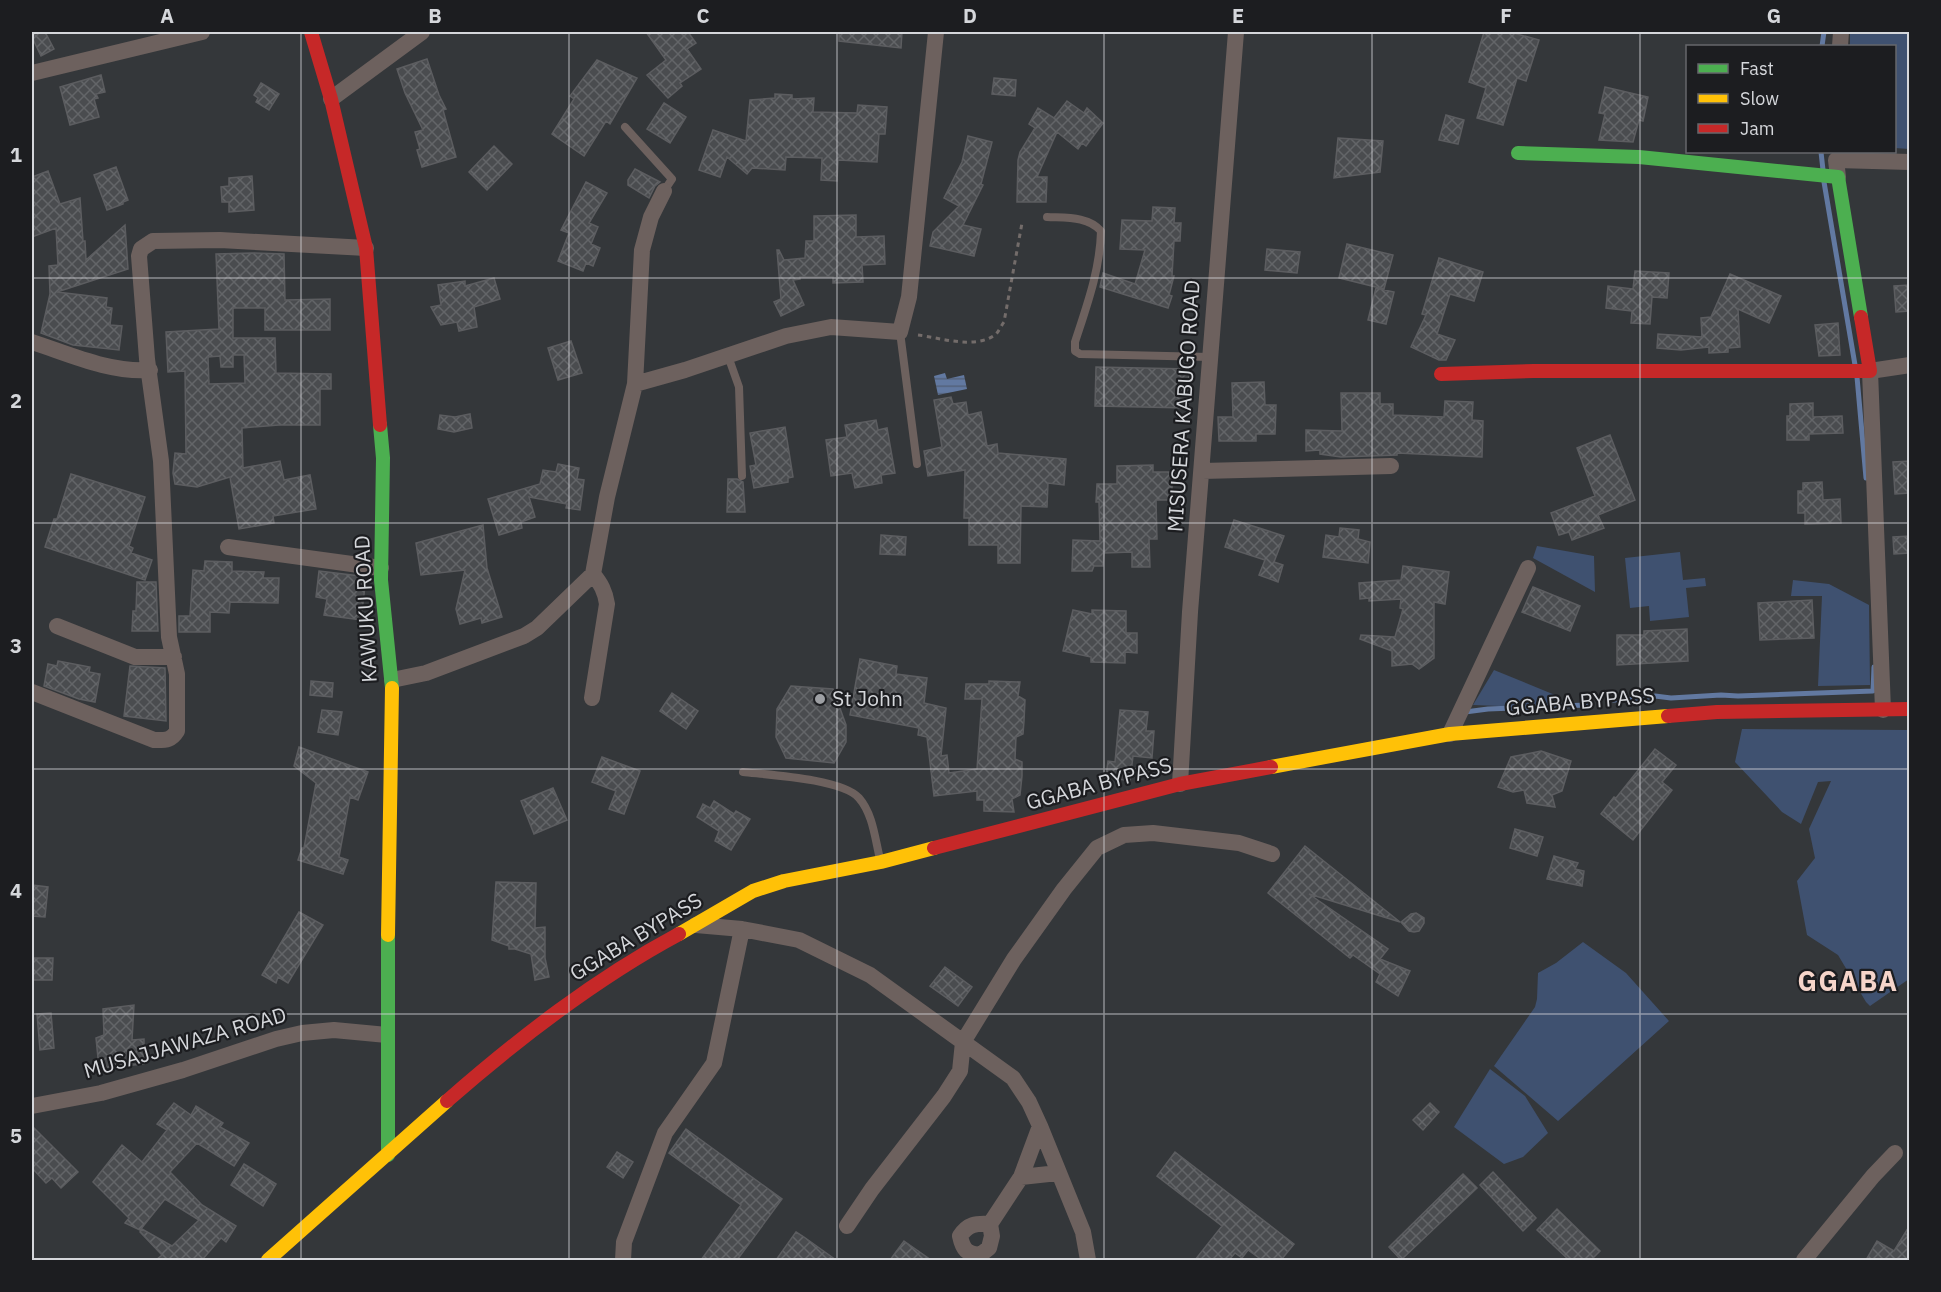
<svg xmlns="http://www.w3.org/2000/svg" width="1941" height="1292" font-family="'IBM Plex Sans',sans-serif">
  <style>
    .green { fill: #3f5170 }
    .water { fill: url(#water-rules) }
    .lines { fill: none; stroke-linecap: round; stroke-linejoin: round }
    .stream { stroke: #6279a1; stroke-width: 5 }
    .building { fill: url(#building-cross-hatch); stroke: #5c5d60; stroke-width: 1.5; fill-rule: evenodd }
    .path { stroke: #736c6a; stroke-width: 3; stroke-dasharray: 4.5 4.5; stroke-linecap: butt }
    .lane { stroke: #6d615e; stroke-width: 8 }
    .street { stroke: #6d615e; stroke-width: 16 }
    .fast { stroke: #4caf50; stroke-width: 14 }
    .slow { stroke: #ffc107; stroke-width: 14 }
    .jam { stroke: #c62828; stroke-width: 14 }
    .grid { fill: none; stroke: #d5d7db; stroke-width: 1.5; stroke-opacity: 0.55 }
    .poi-dot { fill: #9d9fa3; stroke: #1c1d20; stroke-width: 2 }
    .labels { text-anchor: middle; stroke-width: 4.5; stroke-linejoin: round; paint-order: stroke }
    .street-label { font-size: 21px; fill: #d5d7db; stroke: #1c1d20 }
    .poi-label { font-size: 21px; fill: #d5d7db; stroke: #1c1d20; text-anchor: start }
    .district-label { font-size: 27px; font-weight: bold; letter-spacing: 1.5px; fill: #f6d5ca; stroke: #1c1d20 }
    .neatline { fill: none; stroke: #d5d7db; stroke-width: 2 }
    .grid-label { font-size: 20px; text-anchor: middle; font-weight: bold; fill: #d5d7db }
  </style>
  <defs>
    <pattern id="water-rules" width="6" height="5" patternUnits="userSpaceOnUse" patternTransform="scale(1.5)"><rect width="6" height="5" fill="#6279a1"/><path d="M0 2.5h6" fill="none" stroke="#54627b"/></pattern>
    <pattern id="building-cross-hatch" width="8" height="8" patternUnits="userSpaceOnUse" patternTransform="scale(1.5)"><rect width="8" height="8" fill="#4a4c4f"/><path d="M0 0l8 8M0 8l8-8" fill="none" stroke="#636568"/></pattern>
  </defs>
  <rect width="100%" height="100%" fill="#34373a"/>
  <!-- green -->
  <path class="green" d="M1850 32H1909V149L1895 148 1894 46H1850Z
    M1537 546 1594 556 1595 592 1533 558Z
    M1680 552 1683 580 1705 578 1706 586 1686 588 1689 617 1650 621 1649 606 1630 608 1625 558Z
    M1793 580 1829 584 1869 605 1870 685 1818 686 1822 596H1791Z
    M1494 670 1555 695V708L1473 705Z
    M1742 729 1909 730V979L1870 1006 1866 1002 1838 955 1807 935 1797 881 1815 858 1809 829 1831 781 1818 782 1801 824 1782 812 1735 762Z
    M1583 942 1626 973 1669 1021 1558 1121 1494 1066 1535 1007 1537 999 1538 973 1556 963Z
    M1490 1069 1525 1096 1548 1133 1523 1157 1504 1164 1454 1127Z"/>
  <!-- water -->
  <path class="water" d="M945 373 947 379 964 375 967 389 938 395 934 376Z"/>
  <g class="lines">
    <!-- stream -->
    <path class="stream" d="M1822 46 1824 32
      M1821 152 1823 170
      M1824 182 1855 365
      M1857 377 1866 478
      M1613 700 1647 699 1655 696 1671 698 1721 695 1738 696 1873 691 1874 667
      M1465 712 1488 709 1586 705"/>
  </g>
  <!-- building -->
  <path class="building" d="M32 32H45L54 49 41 56 32 37Z
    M646 32H688L696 43 687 49 701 69 680 83 682 86 668 98 647 75 666 60Z
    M839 32H902L901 48 839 41Z
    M1484 32H1510L1539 40 1526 81 1517 78 1503 125 1477 118 1486 88 1469 82Z
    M427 59 439 95 446 109 443 110 456 157 422 167 417 150 420 149 415 132 423 130 405 93 397 69Z
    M597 60 637 78 610 124 606 121 584 156 552 134 574 99 570 96Z
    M101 75 105 92 96 94 98 98 94 99 99 117 70 125 60 87Z
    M994 78 1016 80 1015 96 992 94Z
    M261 83 279 94 269 110 256 102 258 98 254 95Z
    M1605 87 1648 97 1643 121 1639 120 1633 142 1599 140 1605 114 1599 113Z
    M775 94 792 95V99L814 98 813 112 857 113 858 105 887 107 885 134H879L877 162 838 160 837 181 821 180 822 158 786 157 785 170 752 168 747 174 727 157 720 177 699 170 713 130 746 141 750 100 775 98Z
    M1067 101 1084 113 1087 108 1103 123 1086 146 1082 143 1078 149 1057 132 1037 177H1047L1046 202H1017L1018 160 1020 152 1035 128 1029 124 1038 108 1054 118Z
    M664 103 686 117 670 143 647 129Z
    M1446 115 1464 120 1458 144 1439 140Z
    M968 136 992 142 981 184 983 185 963 225 981 229 974 256 930 246 933 232 959 206 944 198 962 162Z
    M1338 138 1383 141 1380 172 1334 178Z
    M494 146 512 164 487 190 469 172Z
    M116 167 128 200 123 202V204L107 210 94 175Z
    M635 169 660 182 655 186 649 198 628 185V180Z
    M48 171 60 204 80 198 83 241H85L86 260 125 225 128 269 57 292 107 298 106 307 112 308 110 325 122 326 119 350 73 345 41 333 50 294 49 266 58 265 56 228 32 237V177Z
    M252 176 254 210 229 212V202H222L221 187 229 186V178Z
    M586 182 607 193 589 223 598 227 591 244 600 248 593 266 586 263 583 271 558 261 569 233 561 230Z
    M1153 207 1175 208 1174 223H1181L1180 241H1174L1172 276H1174L1169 295 1172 296 1168 308 1100 287 1103 273 1135 284 1145 250 1120 249 1122 220 1152 221Z
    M856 215V237L884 236 885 264 862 265 863 282 833 283V277H800V279L793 280 804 305 781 316 774 302 781 299 777 250H779L784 260 805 258 806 241H814V216Z
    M1347 244 1393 255 1384 289 1339 278Z
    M1267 249 1300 252 1297 273 1265 270Z
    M252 253 284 254 285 300 330 299V330H265V308H233V338H275L276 373 331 374V389H320V425H279L242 428 243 468 280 461 284 480 310 475 316 509 273 516 274 523 239 529 230 477 197 487 175 484 173 473 175 453 186 454 185 371 168 372 166 332 219 329 216 254ZM233 355H244L245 383 209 384 208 357 220 356 221 367H233Z
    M1439 258 1483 272 1474 301 1450 294 1437 334 1455 340 1446 360H1439L1411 347 1426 315 1422 314Z
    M1635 271 1669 273 1667 298 1652 297 1650 324 1631 323 1632 311 1606 308 1608 286 1633 289Z
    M1730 274 1781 296 1769 323 1738 309 1740 347 1728 348V352L1709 353V347L1681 350 1657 348 1658 334 1702 337 1701 318 1711 317Z
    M494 278 500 299 474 307 477 327 459 331 457 322 441 325 431 307 441 305 438 285 465 281V286Z
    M1910 285V311L1896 312 1894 286Z
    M1376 288 1394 292 1386 324 1368 320Z
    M1838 323 1840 355 1819 356 1815 325Z
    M571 341 582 373 558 380 548 348Z
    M1096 367 1189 369 1188 408 1095 406Z
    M1264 382 1265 405H1276L1275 434H1256V441H1219L1218 417H1233L1232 383Z
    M1341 393H1380V404H1393V415L1444 417 1445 401 1473 402 1472 420 1483 421 1482 457 1397 453V455L1341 457 1320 454V450L1306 451V430L1342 431Z
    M951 397 953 404 966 402 968 415 981 412 987 446 997 444 998 453 1066 459 1064 485 1048 483 1047 507 1021 506 1020 563H998V545H969V518H964L965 470 928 476 924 451 942 447 934 400Z
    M1813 403V417L1842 416 1843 433 1809 434V440H1787V416H1790V404Z
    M470 414 472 428 454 432 438 429 440 415 455 417Z
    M876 420 878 430 887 428 895 473 881 475 882 483 855 488 852 473 831 476 826 440 847 437 845 425Z
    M785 427 793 477 788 478V482L754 488 750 466 756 465 750 433Z
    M1610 435 1635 500 1598 515 1604 528 1572 540 1569 532 1559 535 1551 513 1595 496 1577 448Z
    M1910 461V493L1895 494 1893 462Z
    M558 464 579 468 577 479 584 480 580 510 566 508 567 504 529 497 535 517 521 522 522 528 499 535 488 499 540 484 543 470 556 472Z
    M1153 465V472H1172V500H1156L1157 539H1149L1150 567H1132V552L1104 553 1103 566H1094L1092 571H1072L1073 540 1100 541 1099 502H1096L1097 484H1117V466Z
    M71 474 145 497 129 546 133 548 131 553 152 560 145 580 45 547 54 519H57Z
    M728 479H737L743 482 745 512H727Z
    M1822 482 1823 500 1840 499 1841 523 1805 524V513H1798V491H1803V483Z
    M1234 520 1284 536 1274 562 1283 565 1278 582 1259 575 1265 560 1225 547Z
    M483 525 487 568 502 617 482 623 481 618 460 624 456 609 465 570 421 575 416 543Z
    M1340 528 1359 530 1358 539 1370 542 1368 563 1323 557 1326 535 1339 537Z
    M881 535 906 537 905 555 880 554Z
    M1910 536V553L1894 554 1893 537Z
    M205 561 232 562V571L264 572 263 578H279L278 603 230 602 229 613 210 612V632H179V616H190L193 570 204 571Z
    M1403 566 1449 572 1445 604 1434 602V658L1419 669 1412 664 1392 666V651L1360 639 1361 635 1395 637 1403 609 1400 608 1401 599 1369 601V598L1360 599 1359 583 1401 580Z
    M319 571 360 576 365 586 361 620 324 615 327 599 316 597Z
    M137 582H156L158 631H132L133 611H136Z
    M1533 587 1580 606 1570 631 1522 612Z
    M1812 600 1814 638 1760 640 1758 603Z
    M1073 610 1092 614V610L1126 611V633H1137V653L1125 652V663L1091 662V657L1063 651Z
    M1687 629 1688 661 1617 665V635H1644V631Z
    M860 659 897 666 896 674 927 678 924 703 946 708 941 756 947 755 949 773 977 769 982 699H965L966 684H989V681L1020 682 1018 696 1025 700 1024 721 1023 734 1016 737 1015 759 1022 762V776L1020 795 1012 799 1014 812 984 811V800H977V791L934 796 927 737 918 735 919 728 850 715Z
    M58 661 90 667 89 672 100 674 95 702 79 699 44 686 48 664 57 666Z
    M130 666 165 668 166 721 124 716Z
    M311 681 333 683 332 697 310 695Z
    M791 686 833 689 846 725V742L834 763 786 758 776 737 777 709Z
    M672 693 698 711 686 729 660 711Z
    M322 710 342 712 338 735 318 732Z
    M1120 710 1148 712 1146 731H1154L1152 758 1133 756 1130 781 1106 777 1108 761 1115 762Z
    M299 747 368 772 358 800 350 797 339 857 348 860 343 874 298 860 302 848H304L316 783 294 766Z
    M1655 749 1676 765 1662 782 1672 790 1633 840 1601 814 1614 797 1616 798Z
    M1541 751 1571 761 1562 791 1552 795 1555 807 1527 803 1524 790 1513 792 1498 787 1511 757Z
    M602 757 640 771 624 814 609 809 616 791 592 782Z
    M553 788 567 820 534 834 521 801Z
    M714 801 734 814 736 811 750 819 731 850 715 841 719 831 697 817 703 804 710 808Z
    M1515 829 1543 837 1537 856 1510 848Z
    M1305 846 1400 922 1309 894 1388 949 1380 959 1410 971 1398 996 1376 982 1380 974 1353 955 1350 958 1268 893Z
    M1554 856 1578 863 1575 869 1584 871 1582 886 1547 879Z
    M496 882 536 883 535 928 545 927V958L549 977 535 980 531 954 515 949H509V946L492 940Z
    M32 885 48 887 45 917 32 916Z
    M299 912 323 925 288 983 278 977 276 983 262 975Z
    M1416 913 1424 918V923L1419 931 1414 932 1409 931 1401 922 1411 914Z
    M32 958H53L52 980H32Z
    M945 967 972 987 958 1006 930 986Z
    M134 1005 132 1040 144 1039V1064L99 1068 96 1038 104 1035 103 1009Z
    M51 1013 54 1048 40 1050 37 1014Z
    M174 1103 191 1115 196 1106 223 1123 220 1127 249 1143 234 1166 197 1143 170 1172 202 1205 236 1226 226 1242 221 1238 202 1260H156L162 1255 140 1232 142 1229 172 1246 199 1220 165 1199 140 1230 125 1223 129 1218 93 1182 122 1145 142 1162 167 1130 157 1124Z
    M1430 1103 1439 1112 1423 1130 1413 1120Z
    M32 1126 78 1172 61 1188 52 1178 46 1183 32 1168Z
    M686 1129 782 1199 737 1260H701L741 1205 669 1153Z
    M617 1152 633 1162 623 1178 607 1167Z
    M1175 1152 1294 1244 1281 1260H1262L1248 1250 1242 1258 1235 1253 1229 1260H1195L1222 1226 1157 1176Z
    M244 1164 276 1184 263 1206 231 1185Z
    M1493 1172 1536 1218 1523 1231 1480 1185Z
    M1463 1174 1477 1188 1401 1260 1389 1247Z
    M1557 1209 1600 1251 1591 1260H1569L1537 1230Z
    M1910 1225V1260H1866L1877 1241 1894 1251Z
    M796 1232 804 1237 836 1260H776Z
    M904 1241 931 1260H890Z"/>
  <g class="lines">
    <!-- path -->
    <path class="path" d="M918 335C941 338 976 350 996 334 999 331 1001 326 1004 322L1022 223"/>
    <!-- lane -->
    <path class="lane" d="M625 127 672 179 664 191
      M1047 217C1066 218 1088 216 1101 231 1100 270 1087 305 1075 342V351L1080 354 1210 357
      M900 332 917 464
      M728 356 739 387 742 476
      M743 772C770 775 842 779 859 798 873 814 875 839 880 859"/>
    <!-- street -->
    <path class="street" d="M1840 46 1841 32
      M32 73 202 32
      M331 99 422 32
      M1838 177 1836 160 1910 162
      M32 342C69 354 110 373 150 370
      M635 384 642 250 651 217 664 191
      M1202 471 1391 466
      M228 547 381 568
      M593 574 607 497 635 384 685 370 786 336 831 327 900 332 909 297 936 32
      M57 626 135 657H174
      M392 680 426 673 524 636 537 628 593 574
      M32 692 154 740C165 740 171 741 177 731V674L169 637 161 461 147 359 139 256 141 249 153 241 220 240 366 248
      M592 698 607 604C605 591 601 584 593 574
      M1883 710 1870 371 1910 365
      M1450 734 1528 568
      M1180 784 1190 612 1236 32
      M696 925 742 929 799 940 870 975 1013 1078 1029 1102 1040 1126 1083 1232 1088 1260
      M32 1106 101 1093 183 1070 276 1039 302 1033 334 1030 387 1035
      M1021 1177 1058 1173
      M990 1224C976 1223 968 1224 960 1236 963 1250 967 1254 980 1255L989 1248 992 1236 990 1224 1021 1177 1040 1126
      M847 1226 872 1189 944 1096 960 1071 963 1042 1014 959 1064 889 1097 848 1124 835 1153 833 1239 843 1272 854
      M623 1260 624 1242 665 1133 714 1063 742 929
      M1804 1260 1873 1176 1895 1153"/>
    <!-- fast -->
    <path class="fast" d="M1518 153 1639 157 1838 177 1861 317
      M380 425 383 458 381 580 392 688
      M388 935V1155"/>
    <!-- slow -->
    <path class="slow" d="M1271 767 1450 734 1668 716
      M679 934 753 891 784 881 881 862 934 848
      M388 935 392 688
      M268 1260 447 1101"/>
    <!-- jam -->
    <path class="jam" d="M311 32 331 99 366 248 380 425
      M1441 374 1534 371H1870L1861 317
      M1668 716 1717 712 1910 709
      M934 848 1180 784 1271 767
      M447 1101C519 1038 595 979 679 934"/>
  </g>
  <!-- grid -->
  <path class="grid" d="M301 32V1260M569 32V1260M837 32V1260M1104 32V1260M1372 32V1260M1640 32V1260M32 278H1910M32 523H1910M32 769H1910M32 1014H1910"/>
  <!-- markers -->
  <circle class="poi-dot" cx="820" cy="699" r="6"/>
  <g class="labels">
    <!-- street labels -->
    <g class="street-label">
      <text transform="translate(1184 406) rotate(-86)" y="7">MISUSERA KABUGO ROAD</text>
      <text transform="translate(366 609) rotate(-93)" y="7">KAWUKU ROAD</text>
      <text transform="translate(1580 702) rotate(-5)" y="7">GGABA BYPASS</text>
      <text transform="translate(1099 784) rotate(-15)" y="7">GGABA BYPASS</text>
      <text transform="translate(636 937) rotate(-31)" y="7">GGABA BYPASS</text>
      <text transform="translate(185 1043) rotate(-16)" y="7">MUSAJJAWAZA ROAD</text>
    </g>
    <!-- poi labels -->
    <g class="poi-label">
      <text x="832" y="706">St John</text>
    </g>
    <!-- district labels -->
    <g class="district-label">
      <text x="1848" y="991">GGABA</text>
    </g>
  </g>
  <!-- border -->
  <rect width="1941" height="1292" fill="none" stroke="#1c1d20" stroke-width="66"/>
  <!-- legend -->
  <rect x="1686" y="45" width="210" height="108" fill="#1c1d20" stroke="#66676b" stroke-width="1.5"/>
  <rect x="1698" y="64" width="30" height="9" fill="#4caf50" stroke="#66676b" stroke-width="1.5"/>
  <text x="1740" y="75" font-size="18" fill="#d5d7db">Fast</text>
  <rect x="1698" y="94" width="30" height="9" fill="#ffc107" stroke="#66676b" stroke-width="1.5"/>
  <text x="1740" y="105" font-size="18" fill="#d5d7db">Slow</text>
  <rect x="1698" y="124" width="30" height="9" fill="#c62828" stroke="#66676b" stroke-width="1.5"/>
  <text x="1740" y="135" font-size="18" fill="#d5d7db">Jam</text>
  <rect x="33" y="33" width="1875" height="1226" class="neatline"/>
  <g class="grid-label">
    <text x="167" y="23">A</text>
    <text x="435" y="23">B</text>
    <text x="703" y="23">C</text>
    <text x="970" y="23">D</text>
    <text x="1238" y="23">E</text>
    <text x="1506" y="23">F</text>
    <text x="1774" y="23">G</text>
    <text x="16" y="162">1</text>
    <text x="16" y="408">2</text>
    <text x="16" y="653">3</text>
    <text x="16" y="898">4</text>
    <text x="16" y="1143">5</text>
  </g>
</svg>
